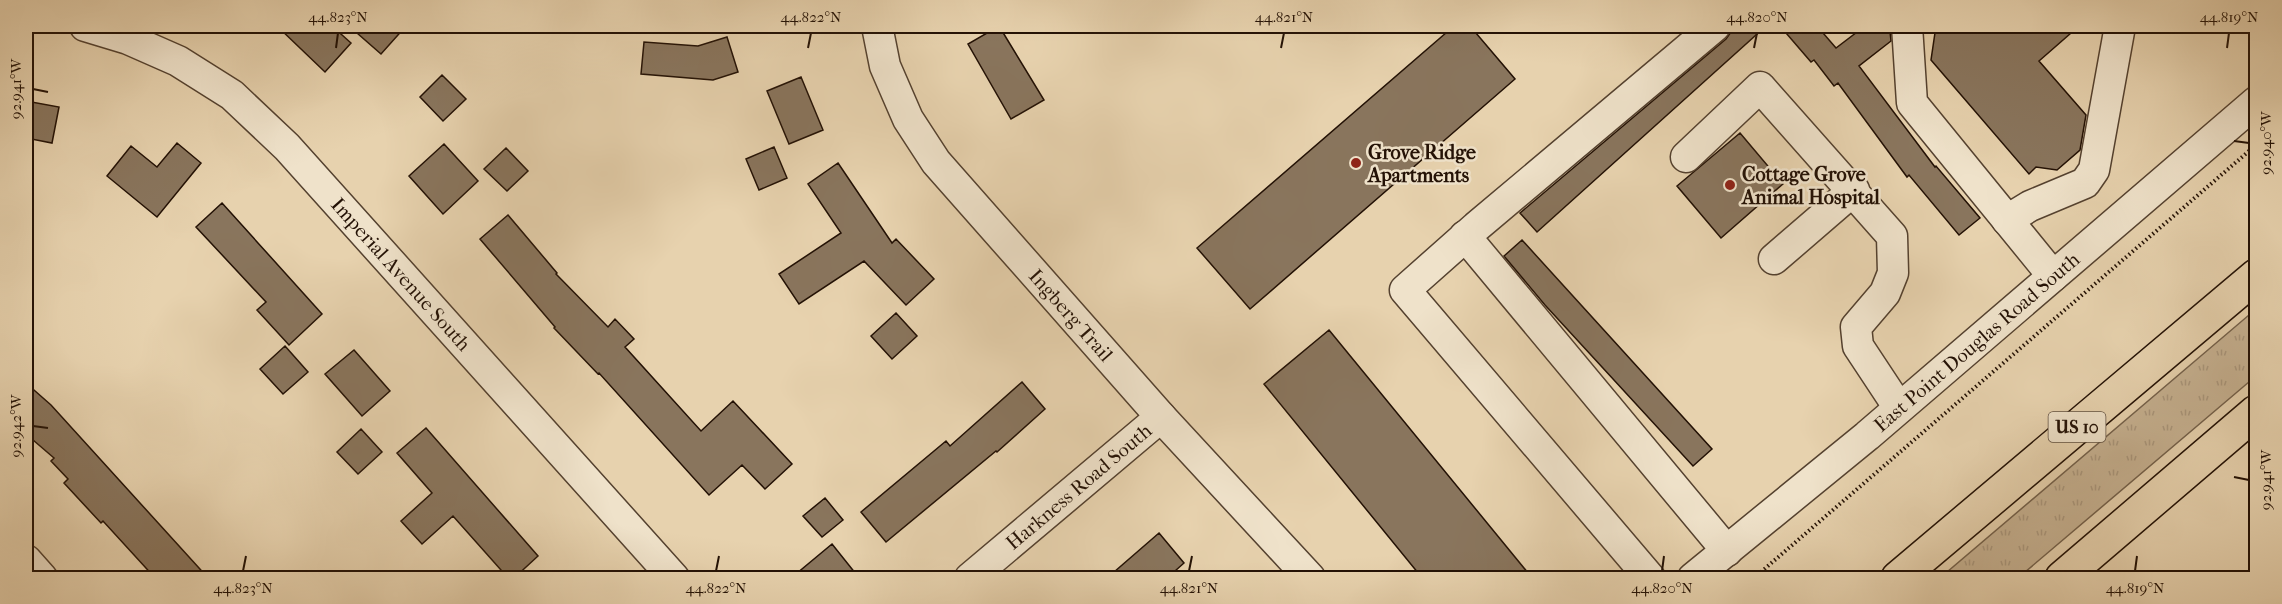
<svg xmlns="http://www.w3.org/2000/svg" width="2282" height="604" font-family="'IM FELL French Canon',serif">
  <style>
    .grass { fill: url(#grass-tufts); stroke: #74614b; stroke-width: 1.5 }
    .building { fill: #89755d; stroke: #231105; stroke-width: 1.5 }
    .lines { fill: none; stroke-linecap: round; stroke-linejoin: round }
    .minor-casing { stroke: #54412f; stroke-width: 33 }
    .highway-casing { stroke: #231105; stroke-width: 36 }
    .path { stroke: #231105; stroke-width: 4; stroke-dasharray: 1.5 3; stroke-linecap: butt }
    .minor { stroke: #efe2ca; stroke-width: 30 }
    .highway { stroke: #e7d2ae; stroke-width: 33 }
    .ticks { fill: none; stroke: #231105; stroke-width: 2 }
    .poi-dot { fill: #8f2418; stroke: #efe2ca; stroke-width: 2 }
    .labels { text-anchor: middle; stroke-width: 5; stroke-linejoin: round; paint-order: stroke }
    .shield { fill: #efe2ca; stroke: #605040; stroke-width: 1.5 }
    .shield-label { font-size: 18px; font-weight: bold; fill: #231105 }
    .poi-label { font-size: 20px; font-weight: bold; fill: #231105; stroke: #efe2ca; text-anchor: start }
    .street-label { font-size: 20px; fill: #231105; stroke: #efe2ca }
    .neatline { fill: none; stroke: #231105; stroke-width: 2 }
    .ticks-label { font-size: 15px; text-anchor: middle; fill: #231105 }
  </style>
  <defs>
    <pattern id="grass-tufts" width="24" height="20" patternUnits="userSpaceOnUse" patternTransform="scale(1.5)"><rect width="24" height="20" fill="#c6b191"/><path d="M3 7l-1-3M5 7V3M7 7l1-3M15 17l-1-3M17 17v-4M19 17l1-3" fill="none" stroke="#aa977c"/></pattern>
  </defs>
  <rect width="100%" height="100%" fill="#e7d2ae"/>
  <filter id="stains"><feTurbulence type="fractalNoise" baseFrequency=".00333" numOctaves="4"/><feColorMatrix values="0 0 0 0 .2 0 0 0 0 .09 0 0 0 0 .02 0 0 0 .5 -.17"/></filter>
  <radialGradient id="worn" r=".72"><stop offset=".6" stop-color="#630" stop-opacity="0"/><stop offset="1" stop-color="#630" stop-opacity=".3"/></radialGradient>
  <!-- grass -->
  <path class="grass" d="M2256 309V376L2018 578H1940Z"/>
  <!-- building -->
  <path class="building" d="M277 26H332L351 43 325 72Z
    M349 26H406L381 54Z
    M999 26 1044 100 1011 119 968 44Z
    M1454 26H1470L1515 79 1250 309 1197 248Z
    M1732 26H1766L1537 232 1520 213 1726 39 1731 32Z
    M1780 26H1817L1836 48 1865 26H1885L1890 32 1891 41 1859 66 1935 167 1936 166 1980 218 1959 235 1909 175 1907 177 1838 83 1834 86 1814 60 1811 62Z
    M1936 26H2079L2039 61 2086 115 2080 150 2057 170 2036 167 2029 174 1931 60Z
    M727 37 738 72 713 80 641 74 644 42 698 46Z
    M442 75 466 99 443 121 420 97Z
    M801 77 823 130 789 144 767 91Z
    M26 101 59 107 52 143 26 138Z
    M1740 133 1783 184 1721 238 1677 186Z
    M177 143 201 163 157 217 107 176 131 146 157 167Z
    M444 144 478 181 443 214 409 176Z
    M774 147 787 178 759 190 746 159Z
    M506 148 528 171 507 191 484 169Z
    M838 163 892 243 896 239 934 279 906 305 864 261 799 304 779 274 841 233 808 184Z
    M222 203 322 314 289 345 257 310 266 302 196 227Z
    M508 215 557 273 556 274 608 327 615 319 634 339 625 347 701 431 733 401 792 464 765 489 742 465 709 495 599 373 598 374 554 328 555 327 480 239Z
    M1522 240 1712 449 1693 466 1545 305 1504 256Z
    M896 313 917 336 892 359 871 336Z
    M1329 330 1533 579H1423L1264 384Z
    M285 346 308 372 283 394 260 369Z
    M354 350 390 391 362 416 325 374Z
    M1022 382 1045 409 997 452 996 451 886 542 861 512 946 441 950 446Z
    M26 383 51 405 209 579H156L103 521 101 523 64 483 68 479 51 461 54 458 26 434Z
    M426 428 538 556 513 579H509L453 516 422 544 401 521 432 493 397 453Z
    M361 429 382 452 358 474 337 452Z
    M825 498 843 520 822 537 803 516Z
    M1159 533 1184 563 1166 579H1106Z
    M832 544 860 579H790Z"/>
  <g class="lines">
    <!-- minor casing -->
    <g class="minor-casing">
      <g id="minor">
        <path id="s1" d="M85 26 128 39 178 61 232 95 287 147 674 578"/>
        <path id="s2" d="M877 26 885 66 908 119 936 162 1161 417 1310 578"/>
        <path d="M1907 26 1912 103 2053 276"/>
        <path d="M1686 157 1760 87 1892 236 1893 273 1885 293 1856 327 1858 346 1899 408"/>
        <path d="M2007 220 2030 206 2085 183 2094 170 2120 26"/>
        <path d="M1465 236 1727 551"/>
        <path d="M1774 259 1854 190"/>
        <path d="M26 560 42 578"/>
        <path id="s3" d="M970 578 1161 417"/>
        <path d="M1650 578 1405 290 1476 227 1715 26"/>
        <path id="s4" d="M1693 578 1867 436 2256 102"/>
      </g>
    </g>
    <!-- highway casing -->
    <g class="highway-casing">
      <path id="highway" d="M1898 578 2256 276
        M2062 578 2256 412"/>
    </g>
    <!-- path -->
    <path class="path" d="M1754 578 2256 145"/>
    <!-- minor -->
    <use href="#minor" class="minor"/>
    <!-- highway -->
    <use href="#highway" class="highway"/>
  </g>
  <!-- ticks -->
  <path class="ticks" d="M336 48 338 33M808 48 811 33M1281 48 1284 33M1754 48 1757 33M2227 48 2229 33M33 89 48 92M2234 141 2249 143M33 426 48 428M2234 477 2249 480M243 571 246 556M716 571 719 556M1189 571 1192 556M1662 571 1664 556M2135 571 2137 556"/>
  <!-- markers -->
  <g class="poi-dot">
    <circle cx="1356" cy="163" r="6"/>
    <circle cx="1730" cy="185" r="6"/>
  </g>
  <g class="labels">
    <!-- shield labels -->
    <rect class="shield" x="2048.5" y="412" width="57" height="30" rx="4.5"/>
    <g class="shield-label">
      <text x="2077" y="433">US 10</text>
    </g>
    <!-- poi labels -->
    <g class="poi-label">
      <text x="1368" y="159">Grove Ridge<tspan x="1368" dy="23">Apartments</tspan></text>
      <text x="1742" y="181">Cottage Grove<tspan x="1742" dy="23">Animal Hospital</tspan></text>
    </g>
    <!-- street labels -->
    <g class="street-label">
      <text dy="7" stroke="none"><textPath href="#s1" startOffset="410">Imperial Avenue South</textPath></text>
      <text dy="7" stroke="none"><textPath href="#s2" startOffset="354">Ingberg Trail</textPath></text>
      <text dy="7" stroke="none"><textPath href="#s4" startOffset="369">East Point Douglas Road South</textPath></text>
      <text dy="7" stroke="none"><textPath href="#s3" startOffset="142">Harkness Road South</textPath></text>
    </g>
  </g>
  <!-- margin -->
  <rect width="2282" height="604" fill="none" stroke="#e7d2ae" stroke-width="66"/>
  <rect x="33" y="33" width="2216" height="538" class="neatline"/>
  <g class="ticks-label">
    <text x="338" y="22">44.823°N</text>
    <text x="811" y="22">44.822°N</text>
    <text x="1284" y="22">44.821°N</text>
    <text x="1757" y="22">44.820°N</text>
    <text x="2229" y="22">44.819°N</text>
    <text transform="translate(16 89) rotate(-90)" y="5">92.941°W</text>
    <text transform="translate(2266 143) rotate(-90)" y="5">92.940°W</text>
    <text transform="translate(16 426) rotate(-90)" y="5">92.942°W</text>
    <text transform="translate(2266 480) rotate(-90)" y="5">92.941°W</text>
    <text x="243" y="593">44.823°N</text>
    <text x="716" y="593">44.822°N</text>
    <text x="1189" y="593">44.821°N</text>
    <text x="1662" y="593">44.820°N</text>
    <text x="2135" y="593">44.819°N</text>
  </g>
  <rect width="100%" height="100%" filter="url(#stains)"/>
  <rect width="100%" height="100%" fill="url(#worn)"/>
</svg>
